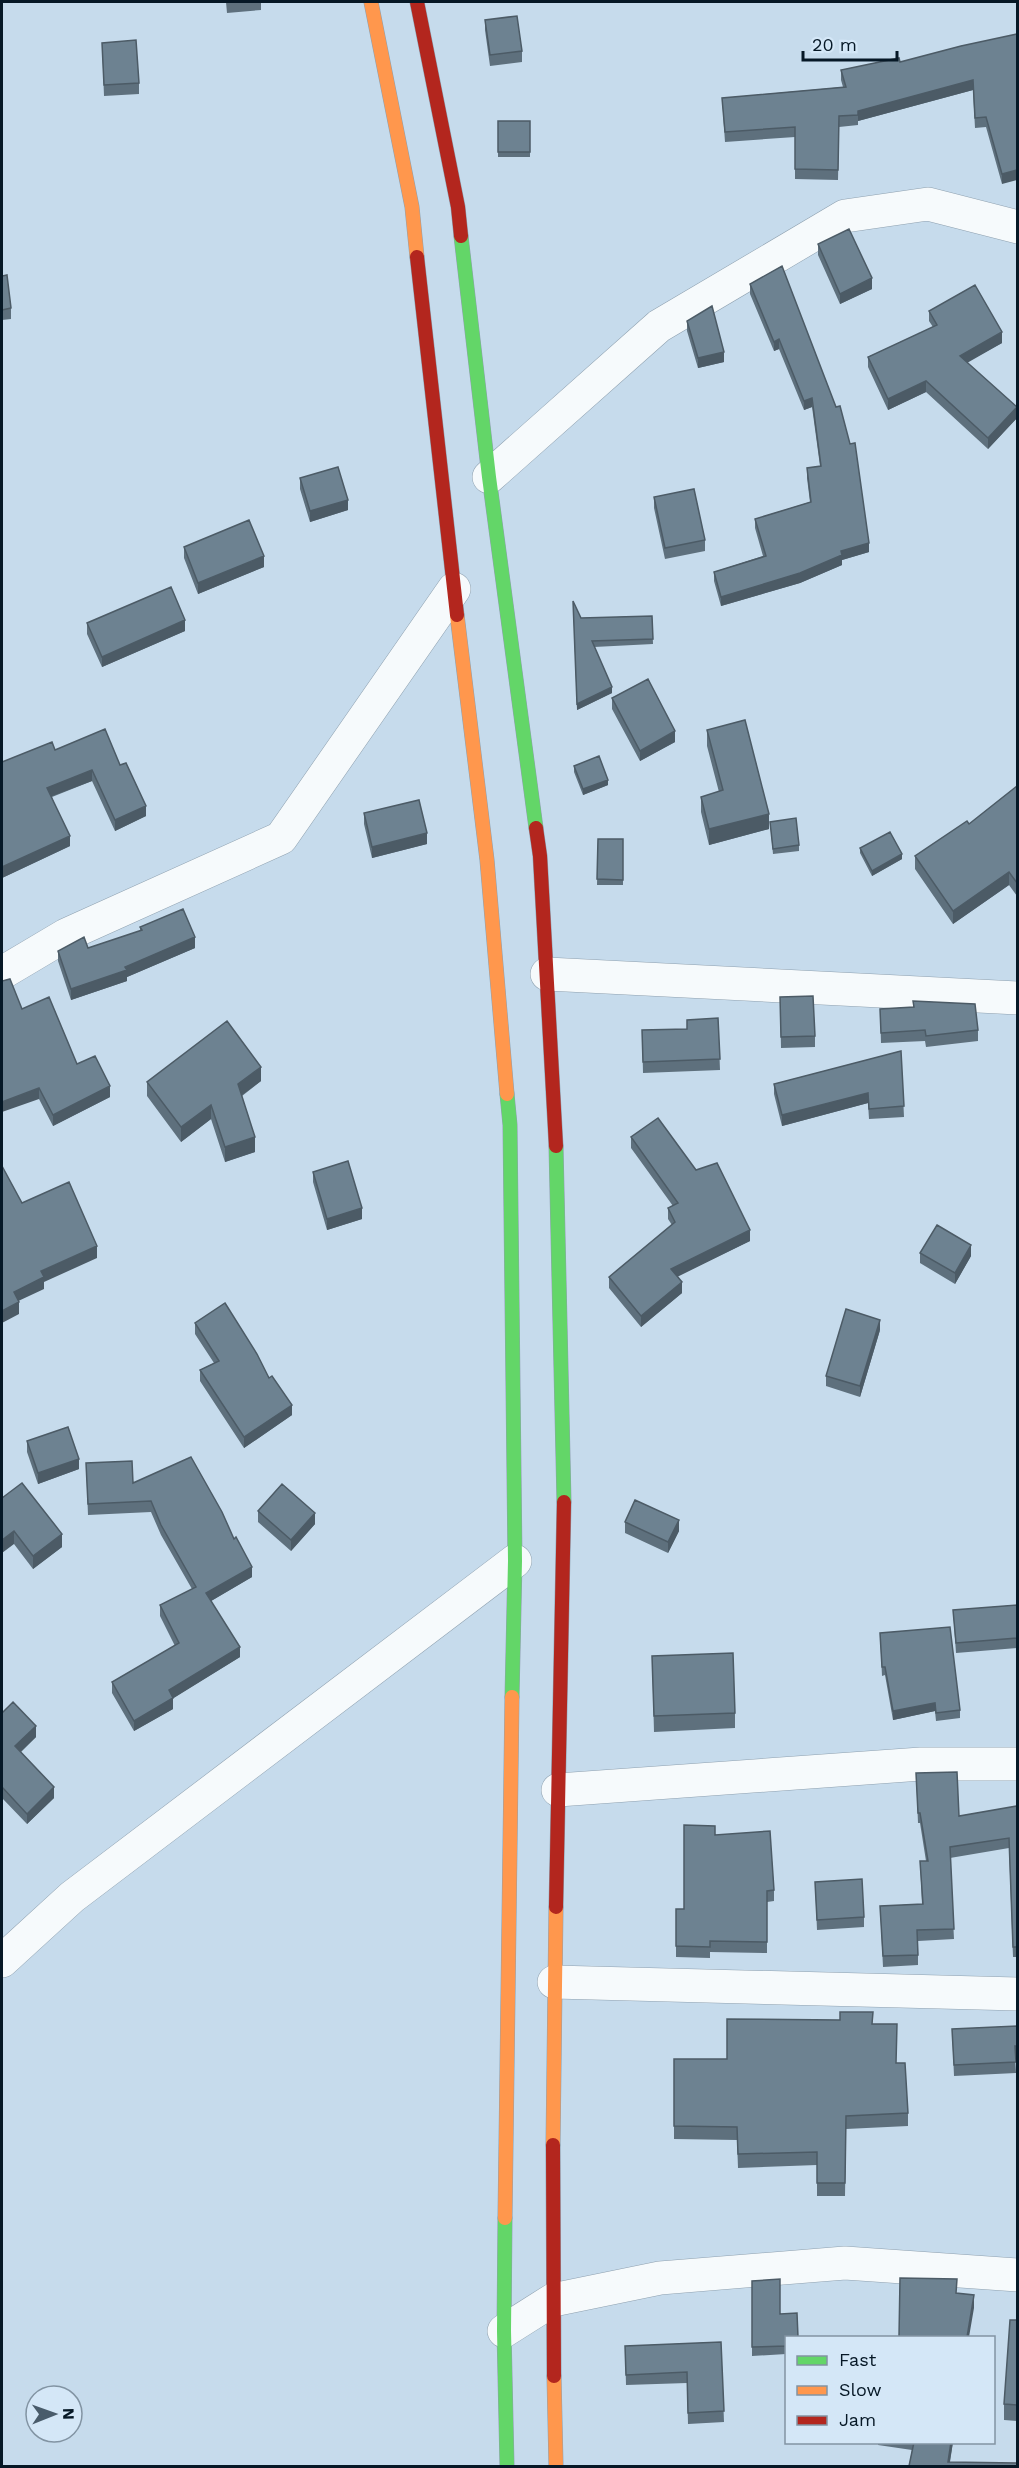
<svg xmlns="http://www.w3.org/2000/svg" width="1019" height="2468" font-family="'Work Sans',sans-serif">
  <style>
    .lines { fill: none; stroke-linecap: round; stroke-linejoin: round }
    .street-casing { stroke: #8ea0af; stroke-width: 34 }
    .fast-casing { stroke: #8ea0af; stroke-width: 15 }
    .slow-casing { stroke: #8ea0af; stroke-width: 15 }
    .jam-casing { stroke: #8ea0af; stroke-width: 15 }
    .street { stroke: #f6fafc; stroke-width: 33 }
    .fast { stroke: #63d668; stroke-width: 14 }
    .slow { stroke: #ff974d; stroke-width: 14 }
    .jam { stroke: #b3261e; stroke-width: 14 }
    .wall { fill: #5e707d }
    .shaded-wall { fill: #4c5b66 }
    .building { fill: #6d8291; stroke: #4c5b66; stroke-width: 1.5 }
  </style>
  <rect width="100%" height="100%" fill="#c6dbec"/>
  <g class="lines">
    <!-- street casing -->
    <g class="street-casing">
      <path id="street" d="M489 477 659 326 845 216 928 204 1018 227
        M2 973 66 935 281 838 454 589
        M547 974 1018 998
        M558 1790 921 1764H1018
        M2 1961 72 1897 515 1561
        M554 1982 1018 1994
        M504 2331 553 2300 660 2278 845 2263 1018 2275"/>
    </g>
    <!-- fast casing -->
    <g class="fast-casing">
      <path id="fast" d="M461 236 489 477 536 828
        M507 1094 510 1125 515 1561 512 1697
        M556 1146 564 1502
        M505 2218 504 2331 507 2466"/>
    </g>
    <!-- slow casing -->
    <g class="slow-casing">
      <path id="slow" d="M371 2 412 207 417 257
        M457 615 487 860 507 1094
        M553 2145 556 1907
        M505 2218 512 1697
        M554 2376 556 2466"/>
    </g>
    <!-- jam casing -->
    <g class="jam-casing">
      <path id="jam" d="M417 2 458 207 461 236
        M417 257 457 615
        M536 828 540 856 556 1146
        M556 1907 564 1502
        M553 2145 554 2376"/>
    </g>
    <!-- street -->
    <use href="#street" class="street"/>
    <!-- fast -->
    <use href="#fast" class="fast"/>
    <!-- slow -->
    <use href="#slow" class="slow"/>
    <!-- jam -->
    <use href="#jam" class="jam"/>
  </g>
  <!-- wall -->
  <path class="wall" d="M226 2H261V10L227 13Z
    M485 20 522 51V62L490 66 485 30Z
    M1017 34 1002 184 986 127 975 128 973 90 858 121V125L839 127 838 180 795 179V137L725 142 722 98 843 87 841 80V70L900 62Z
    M102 43 139 83V94L104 96Z
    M498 121H530V157H498Z
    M818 244 872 289 840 304 818 255Z
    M782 266 869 552 842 560V565L800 583 721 606 714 581V572L763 556 755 528V519L810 502 807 478V468L820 466 812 407 804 410 779 349 774 351 750 294V284Z
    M2 276 11 308V319L2 320Z
    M929 311 1002 343 967 362 1017 418 988 449 926 392 888 410 868 367V357L933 327 929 321Z
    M687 321 724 362 698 368 687 331Z
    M300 478 348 510 310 522 300 489Z
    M654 497 705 540V551L665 559 654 508Z
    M184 547 264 567 198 594 184 558Z
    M573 601 581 618 652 616 653 644 594 647 612 693 577 710Z
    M87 623 185 631 102 667 87 634Z
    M612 698 675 742 640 761 612 709Z
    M707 730 769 829 709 845 701 812V797L719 792 707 746Z
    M55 750 120 765 146 816 115 831 92 781 52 797 70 846 2 878Z
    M574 766 608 785 583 795 574 772Z
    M1017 786V896L1009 885 953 924 915 869V856L969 824Z
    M364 813 427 844 372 858 364 824Z
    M770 822 799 845V851L773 854Z
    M598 839H623V885H597Z
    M860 848 902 859 872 876 860 853Z
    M140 927 195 948 127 977V981L71 1000 58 961V951L88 948 140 931Z
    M780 997 815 1036V1047L781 1048Z
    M913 1001 978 1030V1041L926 1047 925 1041 881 1043 880 1009 913 1007Z
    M22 1009 110 1097 53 1126 39 1099Z
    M718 1018 720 1070 643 1073 642 1030 687 1029Z
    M901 1051 904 1117 869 1119 868 1103 782 1126 774 1094V1084Z
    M261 1081 242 1096 255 1152 225 1162 211 1119 181 1142 147 1096V1082Z
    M631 1137 696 1170 750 1241 677 1276 682 1293 641 1327 609 1288V1277L672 1225 668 1219V1208L673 1206 631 1148Z
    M313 1172 362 1219 327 1230 313 1182Z
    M920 1253 971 1256 955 1284 920 1263Z
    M195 1323 269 1378 292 1415 244 1448 200 1381V1370L214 1363 195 1334Z
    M880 1330 860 1397 826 1386V1376Z
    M27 1441 79 1469 38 1484 27 1452Z
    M86 1463 133 1483 234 1539 252 1577 211 1601 240 1657 173 1698V1709L134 1731 112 1693V1682L175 1646 160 1616V1605L192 1589 161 1535 151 1512 88 1515Z
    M2 1498 62 1547 33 1569 14 1544Z
    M258 1511 315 1524 291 1551 258 1522Z
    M625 1522 679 1531 668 1553 625 1533Z
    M1017 1605V1648L956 1653 953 1610Z
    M880 1633 960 1710V1718L936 1721 935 1711 893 1720 885 1675 882 1676Z
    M652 1656 735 1713V1728L654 1732Z
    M2 1713 36 1737 21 1752 54 1798 27 1824 2 1798Z
    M916 1773 959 1816 1017 1806V1957H1013L1009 1848 950 1858 954 1939 918 1941V1965L883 1967 880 1906 922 1904 920 1861H926L920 1823H918Z
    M715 1835 774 1890V1901L767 1902V1953L710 1952V1958L676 1957V1909H684Z
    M815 1882 864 1917V1927L817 1930Z
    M873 2024 896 2063 908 2113V2126L846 2129 845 2196H817V2165L738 2168 737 2140 674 2139V2059H727Z
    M1017 2026V2057L1015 2056 1016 2073 954 2076 952 2029Z
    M752 2281 780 2314 786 2337V2354L752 2356Z
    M1017 2320V2421L1004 2420V2404Z
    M721 2342 724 2422 688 2424 687 2383 626 2385 625 2346Z
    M878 2442H953L950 2462 909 2466 912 2450 878 2445Z"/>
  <!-- shaded-wall -->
  <path class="shaded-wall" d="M973 80V90L858 121V111Z
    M1017 170V180L1002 184V174Z
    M872 278V289L840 304V294Z
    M1002 332V343L960 367V356Z
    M779 339V349L774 351V342Z
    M724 352V362L698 368V358Z
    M926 381V392L888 410V399Z
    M812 398V407L804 410V401Z
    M1017 407V418L988 449V438Z
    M348 500V510L310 522V511Z
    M869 543V552L842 560V565L800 583 721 606V597L841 551Z
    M264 556V567L198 594V583Z
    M185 620V631L102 667V657Z
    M612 687V693L577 710V704Z
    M675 731V742L640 761V751Z
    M92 770V781L47 798V788Z
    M608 780V785L583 795V789Z
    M146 806V816L115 831V820Z
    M769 814V829L709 845V829Z
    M427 833V844L372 858V847Z
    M70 836V846L2 878V867Z
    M902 854V859L872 876V871Z
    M1009 872V885L953 924V911Z
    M195 937V948L127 977V981L71 1000V989Z
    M261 1067V1081L238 1098V1084Z
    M110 1086V1097L53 1126V1115Z
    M39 1088V1099L2 1112V1102Z
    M868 1093V1103L782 1126V1115Z
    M211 1105V1119L181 1142V1127Z
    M255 1137V1152L225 1162V1147Z
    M362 1208V1219L327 1230V1219Z
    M750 1230V1241L671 1280V1269Z
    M971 1245V1256L955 1284V1273Z
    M97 1246V1258L44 1282V1289L14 1303V1292L41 1271Z
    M682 1282V1293L641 1327V1316Z
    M19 1302V1314L2 1323V1311Z
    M880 1320V1330L860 1397V1386Z
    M292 1405V1415L244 1448V1437Z
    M79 1459V1469L38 1484V1473Z
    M315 1513V1524L291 1551V1540Z
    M679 1520V1531L668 1553V1542Z
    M14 1531V1544L2 1553V1540Z
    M62 1534V1547L33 1569V1556Z
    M252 1567V1577L206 1604V1593Z
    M240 1647V1657L169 1701V1690Z
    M173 1698V1709L134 1731V1721Z
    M935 1703V1711L893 1720V1711Z
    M36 1726V1737L15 1757V1746Z
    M54 1787V1798L27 1824V1814Z
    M974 2295V2308L969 2337H967Z
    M951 2442H953L949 2466 948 2462Z"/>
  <!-- building -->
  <path class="building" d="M517 16 522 51 490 55 485 20Z
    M1017 34V170L1002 174 986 117 975 118 973 80 858 111V115L839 116 838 170 795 169V127L725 132 722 98 846 87 841 70 899 58 900 62 961 46Z
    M136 40 139 83 104 85 102 43Z
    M498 121H530V152H498Z
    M849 229 872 278 840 294 818 244Z
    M782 266 836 407 840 406 850 444 855 443 869 543 841 551 842 555 800 573 721 597 714 572 766 556 755 519 811 502 807 468 821 466 812 398 804 401 779 339 774 342 750 284Z
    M7 275 11 308 2 310V276Z
    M975 285 1002 332 960 356 1017 407 988 438 926 381 888 399 868 357 937 325 929 311Z
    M712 306 724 352 698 358 687 321Z
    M338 467 348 500 310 511 300 478Z
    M694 489 705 540 665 548 654 497Z
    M249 520 264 556 198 583 184 547Z
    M171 587 185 620 102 657 87 623Z
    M573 601 581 618 652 616 653 639 592 641 612 687 577 704Z
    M648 679 675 731 640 751 612 698Z
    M745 720 769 814 709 829 701 797 723 790 707 730Z
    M105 729 120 765 126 763 146 806 115 820 92 770 47 788 70 836 2 867V762L52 742 55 750Z
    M599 756 608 780 583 789 574 766Z
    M1017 786V883L1009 872 953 911 915 856 967 821 969 824Z
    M419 800 427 833 372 847 364 813Z
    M796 818 799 845 773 849 770 822Z
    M890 832 902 854 872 871 860 848Z
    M598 839H623V880L597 879Z
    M183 909 195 937 125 967 127 970 71 989 58 951 84 937 88 948 142 930 140 927Z
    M10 979 22 1009 49 997 77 1064 95 1056 110 1086 53 1115 39 1088 2 1102V981Z
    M813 996 815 1036 781 1037 780 997Z
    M913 1001 975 1004 978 1030 926 1036 925 1030 881 1033 880 1009 914 1007Z
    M718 1018 720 1059 643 1062 642 1030 687 1029V1020Z
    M227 1021 261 1067 238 1084 255 1137 225 1147 211 1105 181 1127 147 1082Z
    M901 1051 904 1106 869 1109 868 1093 782 1115 774 1084Z
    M658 1118 696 1170 717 1163 750 1230 671 1269 682 1282 641 1316 609 1277 675 1222 668 1208 678 1203 631 1137Z
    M348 1161 362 1208 327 1219 313 1172Z
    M2 1166 22 1203 69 1182 97 1246 41 1271 44 1277 14 1292 19 1302 2 1311Z
    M937 1225 971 1245 955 1273 920 1253Z
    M225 1303 257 1354 269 1378 272 1376 292 1405 244 1437 200 1370 219 1361 195 1323Z
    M846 1309 880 1320 860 1386 826 1376Z
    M68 1427 79 1459 38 1473 27 1441Z
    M191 1457 222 1512 234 1539 236 1537 252 1567 206 1593 240 1647 169 1690 173 1698 134 1721 112 1682 179 1643 160 1605 196 1587 161 1525 151 1501 88 1504 86 1463 132 1461 133 1483Z
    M22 1483 62 1534 33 1556 14 1531 2 1540V1498Z
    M282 1484 315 1513 291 1540 258 1511Z
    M635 1500 679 1520 668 1542 625 1522Z
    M1017 1605V1638L956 1643 953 1610Z
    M950 1627 960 1710 936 1713 935 1703 893 1711 885 1667H882L880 1633Z
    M733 1653 735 1713 654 1716 652 1656Z
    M13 1702 36 1726 15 1746 54 1787 27 1814 2 1787V1713Z
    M957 1772 959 1816 1017 1806V1947H1013L1009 1838 950 1847 954 1929 917 1930 918 1955 883 1956 880 1906 923 1904 920 1861H928L920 1813H918L916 1773Z
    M684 1825 715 1826V1835L770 1831 774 1890 767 1891V1942L710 1941V1947L676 1946V1909H684Z
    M862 1879 864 1917 817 1920 815 1882Z
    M840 2012H873L872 2024H897L896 2063H905L908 2113 846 2116 845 2183H817V2152L738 2154 737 2127 674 2126V2059H727V2019L840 2020Z
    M1017 2026V2046H1015L1016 2062 954 2065 952 2029Z
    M900 2278 957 2279 956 2293 974 2295 967 2337H899Z
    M780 2279V2314L797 2313 798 2337H786V2346L752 2347V2281Z
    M1010 2320H1017V2405L1004 2404Z
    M721 2342 724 2411 688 2413 687 2372 626 2375 625 2346Z
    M914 2442H951L948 2462 1017 2463V2466H909Z"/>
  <!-- border -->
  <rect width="1019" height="2468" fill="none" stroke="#061826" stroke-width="6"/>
  <!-- legend -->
  <rect x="785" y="2336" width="210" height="108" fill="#d4e7f7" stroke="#8294a3" stroke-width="1.5"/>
  <rect x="797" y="2356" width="30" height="9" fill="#63d668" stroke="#8294a3" stroke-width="1.5"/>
  <text x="839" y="2366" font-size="18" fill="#061826">Fast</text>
  <rect x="797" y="2386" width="30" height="9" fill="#ff974d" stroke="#8294a3" stroke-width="1.5"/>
  <text x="839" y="2396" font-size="18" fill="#061826">Slow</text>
  <rect x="797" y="2416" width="30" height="9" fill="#b3261e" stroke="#8294a3" stroke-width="1.5"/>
  <text x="839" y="2426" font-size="18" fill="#061826">Jam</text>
  <!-- north arrow -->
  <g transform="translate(54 2414) rotate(89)"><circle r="28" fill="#d4e7f7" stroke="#8294a3" stroke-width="1.5"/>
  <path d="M0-4.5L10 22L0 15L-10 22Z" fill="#495c6b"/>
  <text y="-9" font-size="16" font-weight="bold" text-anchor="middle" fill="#061826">N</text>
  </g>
  <!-- scale -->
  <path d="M803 51v9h94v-9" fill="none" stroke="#061826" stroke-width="3"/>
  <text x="812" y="51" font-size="18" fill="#061826" stroke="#d4e7f7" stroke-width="4.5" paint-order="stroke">20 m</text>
</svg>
